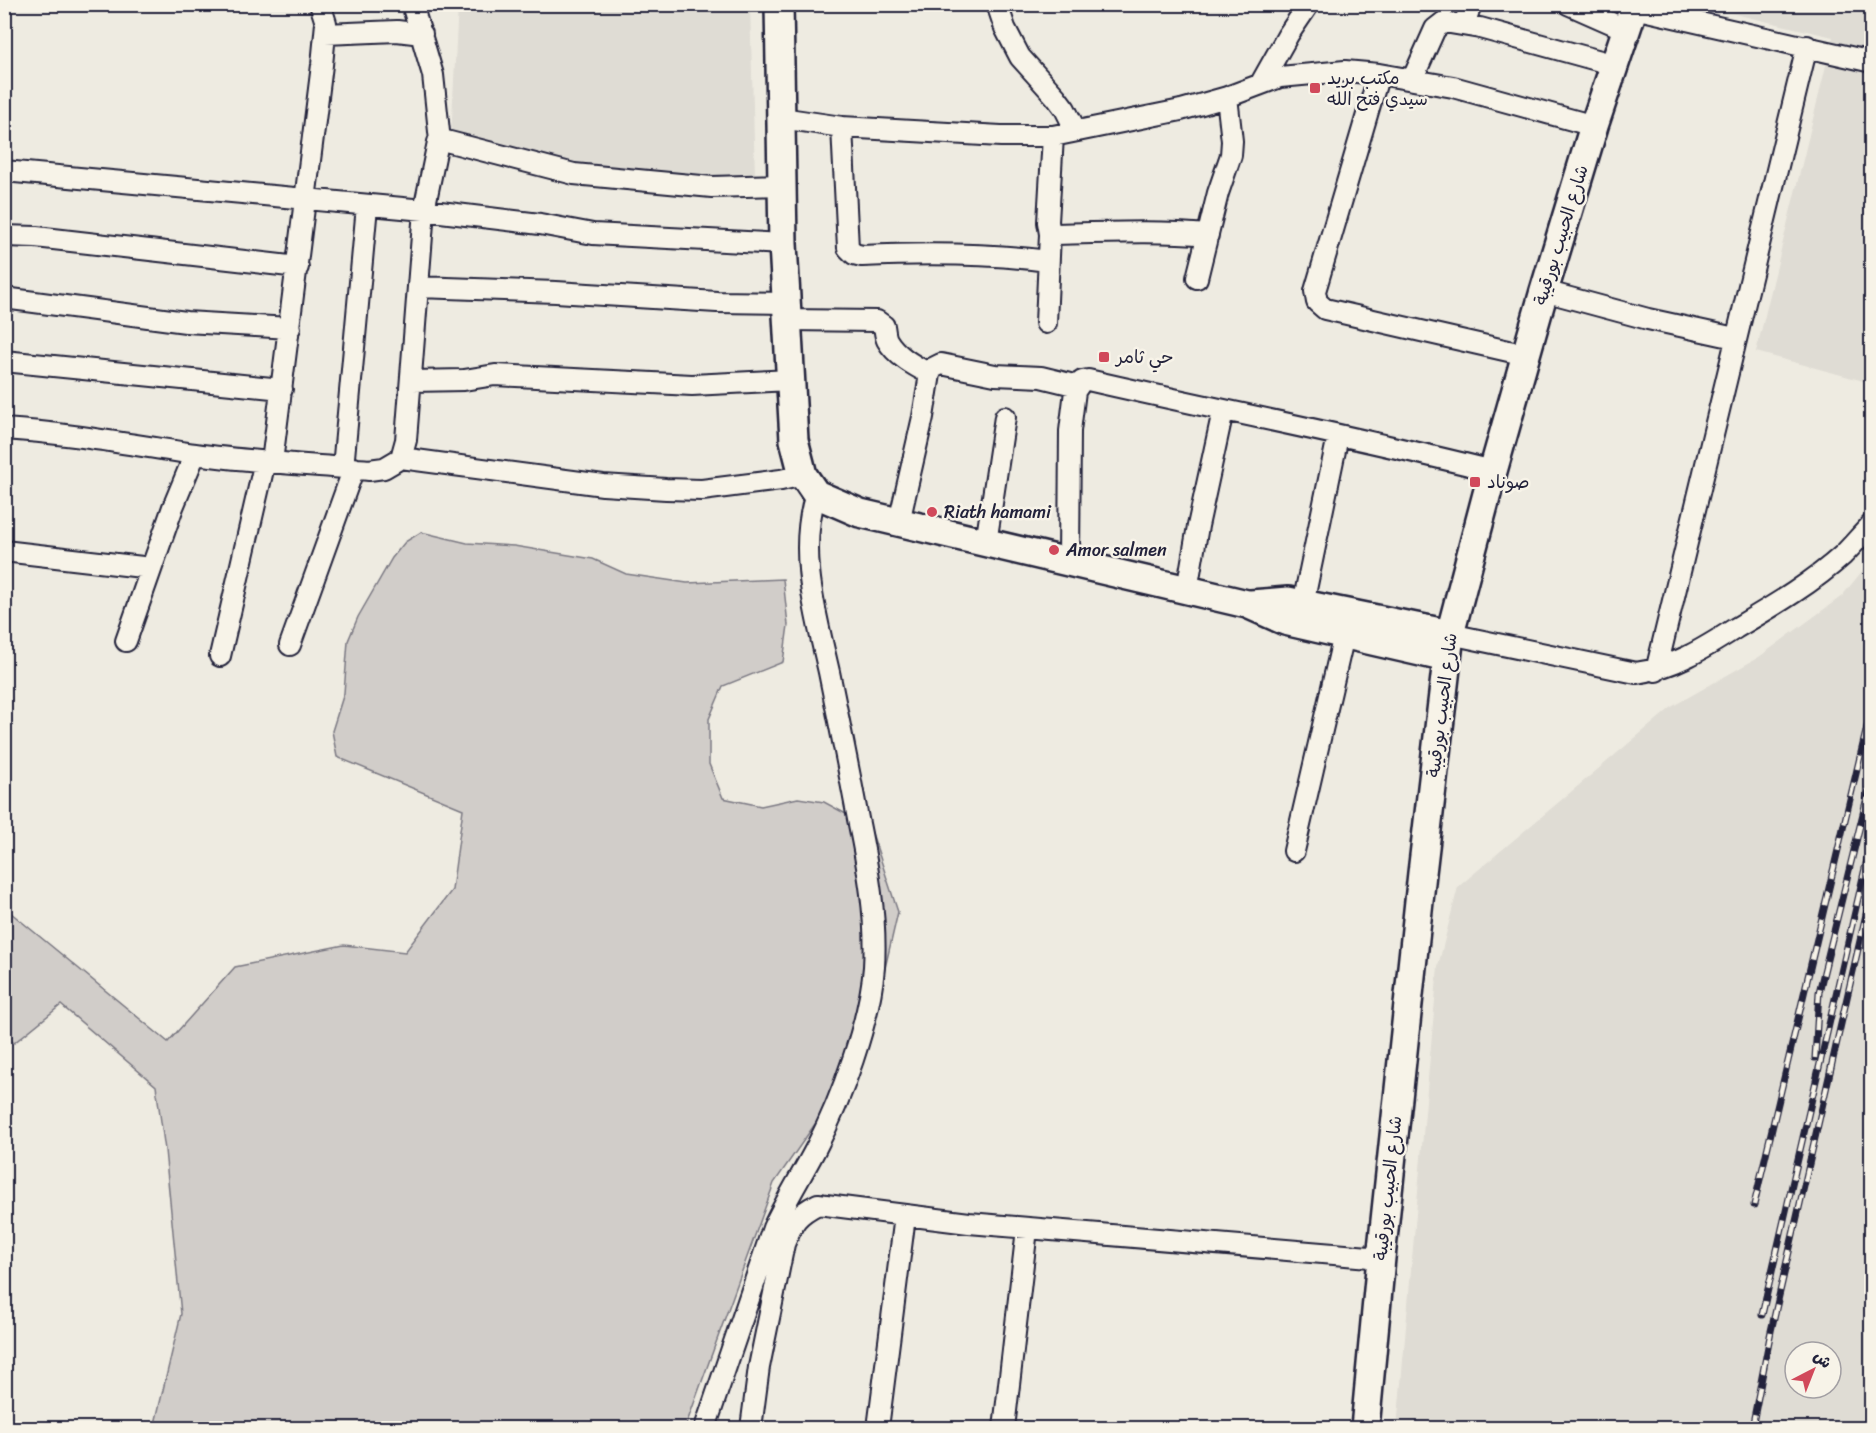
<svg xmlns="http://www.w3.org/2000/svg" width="1876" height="1433" font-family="Sriracha,'Playpen Sans Arabic',sans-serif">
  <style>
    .built { fill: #dfdcd4; fill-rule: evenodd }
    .green { fill: #d1cdc9; stroke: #7a7882; stroke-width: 1.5 }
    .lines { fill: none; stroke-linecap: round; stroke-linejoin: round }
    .street-casing { stroke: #22223b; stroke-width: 24 }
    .secondary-casing { stroke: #22223b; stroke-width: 32 }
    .street { stroke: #f7f3e8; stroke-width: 20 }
    .secondary { stroke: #f7f3e8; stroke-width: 27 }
    .rail-casing { stroke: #22223b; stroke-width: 7 }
    .rail { stroke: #f7f3e8; stroke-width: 4.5; stroke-dasharray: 14; stroke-linecap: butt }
    .poi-dot { fill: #d1495b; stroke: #f7f3e8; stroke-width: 2 }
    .labels { text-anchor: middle; stroke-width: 5; stroke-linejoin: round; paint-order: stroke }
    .poi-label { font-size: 18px; fill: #22223b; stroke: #f7f3e8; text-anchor: start }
    .street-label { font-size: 18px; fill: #22223b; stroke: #f7f3e8 }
  </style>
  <rect width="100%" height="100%" fill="#eeebe1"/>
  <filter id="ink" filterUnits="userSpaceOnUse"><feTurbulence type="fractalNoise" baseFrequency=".0167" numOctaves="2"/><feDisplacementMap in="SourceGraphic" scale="12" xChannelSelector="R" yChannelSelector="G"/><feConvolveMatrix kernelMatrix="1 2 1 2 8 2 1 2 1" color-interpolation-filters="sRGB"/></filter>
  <g filter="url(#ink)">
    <!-- built -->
    <path class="built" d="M458 5H750L755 175 714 184 575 166 451 137Z
      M1696 5H1871V383L1756 352 1833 37Z
      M1871 560V1428H1397L1438 966 1458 887 1673 706 1759 657 1842 596ZM1795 1352H1831V1388H1795Z"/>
    <!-- green -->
    <path class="green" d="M421 532 467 543 514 546 593 559 626 574 687 583 783 579 788 625 783 662 723 686 709 719V764L723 798 761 806 798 798 824 802 870 827 898 912 870 1033 822 1114 774 1183 685 1428H154L181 1314 165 1150 156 1086 61 1005 14 1043 5 1035V908L168 1042 235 967 344 945 405 952 452 890 463 809 337 757 332 731 344 693 348 641 358 617 392 558 405 542Z"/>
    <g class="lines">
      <!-- street casing -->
      <g class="street-casing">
        <path id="street" d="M412 4 433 75 440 141
          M997 4 1005 28 1020 57 1056 97 1065 109 1076 131
          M1568 4 1627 30
          M1634 8 1872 62
          M1464 25 1471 4
          M325 34 397 31 422 34
          M1379 74 1315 291 1317 302 1325 309 1526 355
          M1413 78 1435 29 1444 22 1480 28 1615 65
          M1261 83 1288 35 1309 4
          M781 118 842 127 1001 136H1053L1181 110 1227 97 1280 77 1345 71 1379 74 1453 87 1594 126
          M842 127 848 248 854 254 862 256C924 253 987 253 1048 261
          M4 171 424 210 540 224 593 234 783 244
          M1050 234C1103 233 1155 230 1208 235
          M4 236 36 237 298 267
          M1197 278 1218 193 1231 155 1232 141 1227 97
          M419 287 556 292 717 302 787 303
          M1544 291 1648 319 1735 338
          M4 298 186 322 290 328
          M788 320 877 321 884 326C885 331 885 336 887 340 896 356 915 366 930 374
          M1046 323 1050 234 1048 222 1053 136
          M4 361 282 389
          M412 381 464 380 495 375 692 385 791 380
          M4 429C69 433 132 445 195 454 253 462 311 465 369 470L384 468 401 458 406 440 424 210 438 142 446 141 574 174 712 187 782 185
          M401 458 603 485 666 489 702 490 781 480 803 475
          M272 462 322 65 326 23 320 4
          M343 468 367 206
          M899 522 923 417 930 374 933 368 941 364 995 375 1041 377 1078 386
          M986 543 1005 417
          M4 551 151 568
          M1069 562 1070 431 1075 391 1082 381 1088 380C1223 411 1359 437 1493 471
          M1187 590 1198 526 1223 411
          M1303 604 1338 436
          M1450 634 1636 673C1673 668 1705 648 1736 628 1773 606 1811 584 1843 555 1853 545 1862 534 1872 524
          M126 641 173 507 195 454
          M290 645 354 468
          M220 656 265 461
          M1656 671 1807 46
          M1294 851 1344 635
          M705 1428 773 1228C786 1200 802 1175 816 1148 841 1100 870 1021 874 967 877 917 868 868 858 819 849 770 839 721 829 672 816 614 797 552 816 494
          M751 1428 759 1367 784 1244C793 1222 796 1215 818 1204L969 1223 1381 1258
          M878 1428 905 1216
          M1004 1428 1027 1229"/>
      </g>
      <!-- secondary casing -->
      <g class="secondary-casing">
        <path id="secondary" d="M779 4 783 244 794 440 803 475 816 494 860 513 1247 604 1285 621 1447 658
          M1251 604 1288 601 1450 634
          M1365 1428 1381 1258 1422 873 1450 634 1493 471 1544 291 1594 126 1635 4"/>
      </g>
      <!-- street -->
      <use href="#street" class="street"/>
      <!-- secondary -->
      <use href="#secondary" class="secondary"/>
      <!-- rail casing -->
      <g class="rail-casing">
        <path id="rail" d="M1815 1058 1819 992 1872 777
          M1754 1205 1872 706
          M1762 1315 1872 838
          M1752 1428 1771 1331 1872 888"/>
      </g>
      <!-- rail -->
      <use href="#rail" class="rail"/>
    </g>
  </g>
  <!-- markers -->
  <g class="poi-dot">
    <rect x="1309" y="82" width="12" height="12" rx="3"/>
    <rect x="1098" y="351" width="12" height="12" rx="3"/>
    <rect x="1469" y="476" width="12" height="12" rx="3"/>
    <circle cx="932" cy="512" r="6"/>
    <circle cx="1054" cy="550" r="6"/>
  </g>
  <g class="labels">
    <!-- poi labels -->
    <g class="poi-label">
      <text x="1327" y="84">مكتب بريد<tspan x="1327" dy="21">سيدي فتح الله</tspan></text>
      <text x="1116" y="363">حي ثامر</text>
      <text x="1487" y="488">صوناد</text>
      <text x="944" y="518">Riath hamami</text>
      <text x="1066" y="556">Amor salmen</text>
    </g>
    <!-- street labels -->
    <g class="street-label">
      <text transform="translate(1561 235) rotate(-73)" y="6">شارع الحبيب بورقيبة</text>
      <text transform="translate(1442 705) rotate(-83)" y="6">شارع الحبيب بورقيبة</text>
      <text transform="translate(1388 1188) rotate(-84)" y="6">شارع الحبيب بورقيبة</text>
    </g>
  </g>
  <!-- margin -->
  <rect width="1876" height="1433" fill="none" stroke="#f7f3e8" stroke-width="24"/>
  <rect x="12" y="12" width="1852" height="1409" fill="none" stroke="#22223b" stroke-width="2" filter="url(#ink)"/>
  <!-- north arrow -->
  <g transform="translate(1813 1370) rotate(42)"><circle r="28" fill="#f7f3e8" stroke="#a29fa3" stroke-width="1.5"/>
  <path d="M0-4.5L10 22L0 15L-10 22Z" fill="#d1495b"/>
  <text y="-9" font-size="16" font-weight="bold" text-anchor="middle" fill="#22223b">ش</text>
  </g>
</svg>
